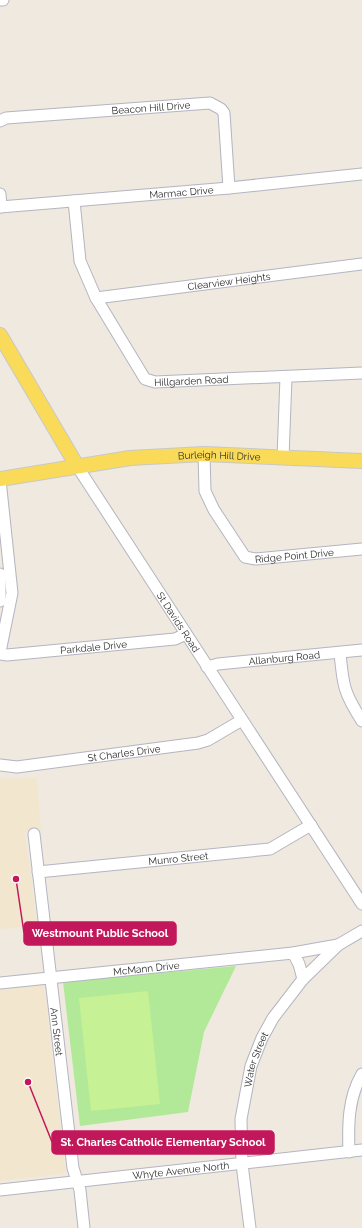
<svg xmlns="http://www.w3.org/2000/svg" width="362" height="1228" font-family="Raleway,sans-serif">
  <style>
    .education { fill: #f2e7ce }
    .green { fill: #b1e999 }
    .pitch { fill: #c6f194 }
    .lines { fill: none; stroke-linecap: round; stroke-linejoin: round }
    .minor-casing { stroke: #b3b5c1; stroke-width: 13 }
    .major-casing { stroke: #c8c8c8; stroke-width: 16 }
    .minor { stroke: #fff; stroke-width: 11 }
    .major { stroke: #fadb59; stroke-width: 14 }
    .labels { text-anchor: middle; stroke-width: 3; stroke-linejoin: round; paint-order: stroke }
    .street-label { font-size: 10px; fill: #2d2d2d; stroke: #fff }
    .leader { fill: none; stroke: #c2185b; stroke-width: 1.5 }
    .callout-dot { fill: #c2185b; stroke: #fff; stroke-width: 1.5 }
    .callout { fill: #c2185b; stroke: #c2185b; stroke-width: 1.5 }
    .callout-label { font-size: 11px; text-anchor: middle; font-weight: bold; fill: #fff }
  </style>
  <rect width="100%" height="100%" fill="#efe9df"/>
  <!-- education -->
  <path class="education" d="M37 778 41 830 25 832 37 925 0 930V779Z
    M44 985 66 1173 0 1181V990Z"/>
  <!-- green -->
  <path class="green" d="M236 966 204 1032 188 1112 80 1126 63 982Z"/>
  <!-- pitch -->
  <path class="pitch" d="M148 991 160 1104 91 1111 79 998Z"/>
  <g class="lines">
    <!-- minor casing -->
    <g class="minor-casing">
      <g id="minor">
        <path d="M0 0H3"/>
        <path id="s1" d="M0 121 6 118 210 103 221 109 224 113 229 188"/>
        <path d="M0 194 1 207"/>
        <path id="s2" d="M74 201 80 261 96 298 145 379 155 382 362 373"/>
        <path id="s3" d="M0 207 229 188 362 174"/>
        <path id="s4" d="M96 298 362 264"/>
        <path id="s5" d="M204 454 205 491 214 510 245 557 256 559 362 549"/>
        <path d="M283 458 286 377"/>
        <path id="s6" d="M77 466 362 904"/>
        <path d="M0 480 12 593 0 652"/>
        <path d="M0 574V601"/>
        <path d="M340 653C343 686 344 693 362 721"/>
        <path id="s7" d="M0 654 7 655 175 639 186 634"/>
        <path id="s8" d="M207 667 218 664 362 650"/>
        <path id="s9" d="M0 765 17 767 198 743 208 740 242 720"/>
        <path id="s10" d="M34 834 73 1168 80 1190 84 1228"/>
        <path id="s11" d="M38 872 270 849 311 825"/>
        <path d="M293 953 299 964 303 979"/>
        <path id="s12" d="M0 983 293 953 338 945"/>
        <path d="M349 1152C348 1125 348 1098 362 1074"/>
        <path id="s13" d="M0 1190 362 1150"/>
        <path id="s14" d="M250 1228 242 1164 241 1119 251 1066 262 1038 273 1018 303 979 338 945 362 931"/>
      </g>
    </g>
    <!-- major casing -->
    <g class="major-casing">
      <g id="major">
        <path d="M0 335 77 466"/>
        <path id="s15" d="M0 479 130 458 204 454 362 461"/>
      </g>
    </g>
    <!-- minor -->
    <use href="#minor" class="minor"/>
    <!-- major -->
    <use href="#major" class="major"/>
  </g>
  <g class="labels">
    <!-- street labels -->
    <g class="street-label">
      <text dy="4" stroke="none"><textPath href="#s1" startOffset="152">Beacon Hill Drive</textPath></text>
      <text dy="4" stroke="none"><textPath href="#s3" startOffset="182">Marmac Drive</textPath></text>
      <text dy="4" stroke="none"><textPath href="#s4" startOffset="134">Clearview Heights</textPath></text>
      <text dy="4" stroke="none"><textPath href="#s2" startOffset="242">Hillgarden Road</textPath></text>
      <text dy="4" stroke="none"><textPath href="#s15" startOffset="221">Burleigh Hill Drive</textPath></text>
      <text dy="4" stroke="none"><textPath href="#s5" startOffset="164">Ridge Point Drive</textPath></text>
      <text dy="4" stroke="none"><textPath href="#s6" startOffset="186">St Davids Road</textPath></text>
      <text dy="4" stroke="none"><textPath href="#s7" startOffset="94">Parkdale Drive</textPath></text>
      <text dy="4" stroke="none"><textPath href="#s8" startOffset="78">Allanburg Road</textPath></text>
      <text dy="4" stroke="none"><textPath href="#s9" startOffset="125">St Charles Drive</textPath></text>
      <text dy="4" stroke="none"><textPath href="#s11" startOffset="141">Munro Street</textPath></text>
      <text dy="4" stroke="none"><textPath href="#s12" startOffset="147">McMann Drive</textPath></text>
      <text dy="4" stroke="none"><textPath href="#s10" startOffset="199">Ann Street</textPath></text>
      <text dy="4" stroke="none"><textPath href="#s14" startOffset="171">Water Street</textPath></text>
      <text dy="4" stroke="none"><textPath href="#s13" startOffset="182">Whyte Avenue North</textPath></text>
    </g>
  </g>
  <!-- callouts -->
  <path class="leader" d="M16 879L24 933M28 1082L52 1142"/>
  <g class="callout-dot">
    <circle cx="16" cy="879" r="4"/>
    <circle cx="28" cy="1082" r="4"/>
  </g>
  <g class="callout">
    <rect x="24" y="922" width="152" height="23" rx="4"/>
    <rect x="52" y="1131" width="222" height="23" rx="4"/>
  </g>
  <g class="callout-label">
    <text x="100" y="937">Westmount Public School</text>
    <text x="163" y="1146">St. Charles Catholic Elementary School</text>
  </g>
</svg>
